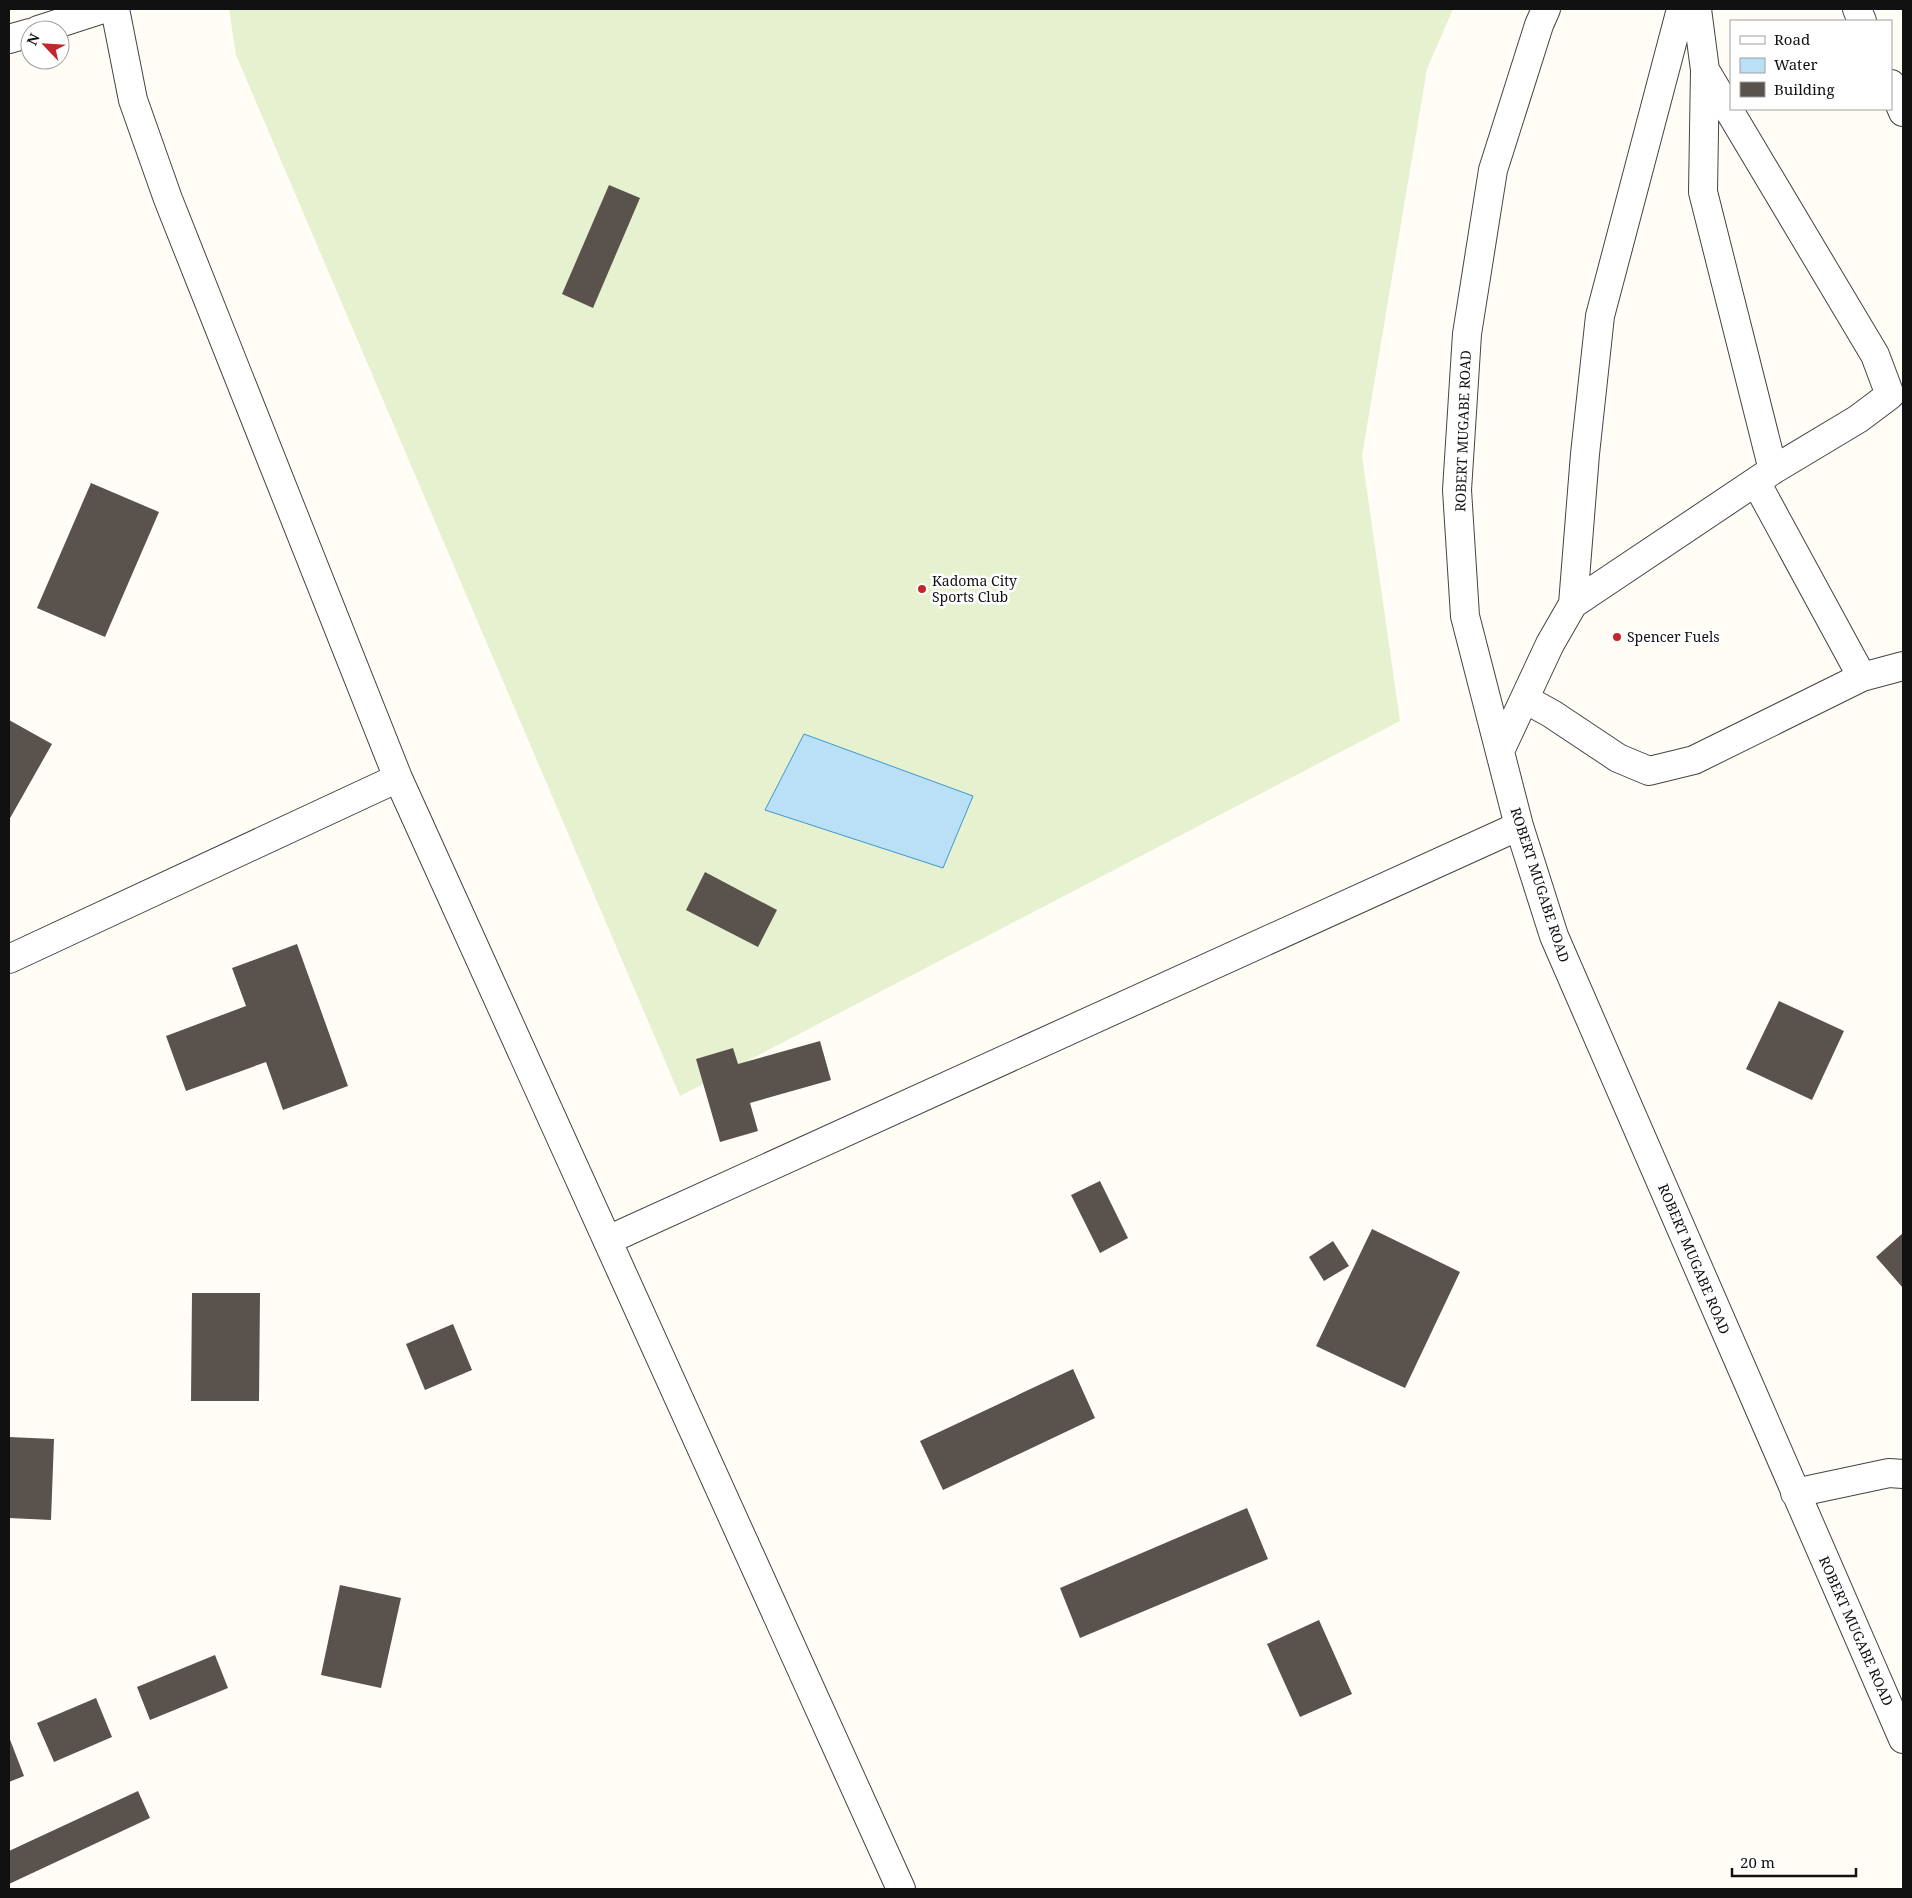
<svg xmlns="http://www.w3.org/2000/svg" width="1912" height="1898" font-family="'Noto Serif',serif">
  <style>
    .pitch { fill: #e6f2cf }
    .water { fill: #b9e0f7; stroke: #3f96cf }
    .building { fill: #5a524d }
    .lines { fill: none; stroke-linecap: round; stroke-linejoin: round }
    .minor-casing { stroke: #444; stroke-width: 30 }
    .minor { stroke: #fff; stroke-width: 28 }
    .poi-dot { fill: #c4262e; stroke: #fff; stroke-width: 2 }
    .labels { text-anchor: middle; stroke-width: 5; stroke-linejoin: round; paint-order: stroke }
    .street-label { font-size: 14px; fill: #111; stroke: #fff }
    .poi-label { font-size: 14px; fill: #111; stroke: #fff; text-anchor: start }
  </style>
  <rect width="100%" height="100%" fill="#fffdf5"/>
  <!-- pitch -->
  <path class="pitch" d="M229 9H1453L1427 69 1362 456 1400 721 680 1096 236 55Z"/>
  <!-- water -->
  <path class="water" d="M804 734 973 796 943 868 765 810Z"/>
  <!-- building -->
  <path class="building" d="M609 185 640 198 593 308 562 294Z
    M91 483 159 512 105 637 37 608Z
    M9 720 52 744 9 820Z
    M705 872 777 910 758 947 686 910Z
    M297 944 348 1086 283 1110 266 1062 186 1091 166 1036 246 1006 232 968Z
    M1779 1001 1844 1031 1812 1100 1746 1069Z
    M820 1041 831 1080 750 1103 758 1131 720 1142 696 1059 733 1048 738 1064Z
    M1100 1181 1128 1238 1100 1253 1071 1195Z
    M1372 1229 1460 1272 1405 1388 1316 1346Z
    M1903 1233V1288L1876 1257Z
    M1333 1241 1349 1266 1324 1281 1309 1257Z
    M192 1293H260L259 1401H191Z
    M453 1324 472 1370 425 1390 406 1344Z
    M1073 1369 1095 1418 943 1490 920 1441Z
    M9 1437 54 1439 51 1520 9 1518Z
    M1247 1508 1268 1559 1080 1638 1060 1588Z
    M340 1585 401 1598 381 1688 321 1675Z
    M1319 1620 1352 1694 1300 1717 1267 1644Z
    M215 1655 228 1688 150 1720 137 1687Z
    M96 1698 112 1737 54 1762 37 1723Z
    M9 1737 24 1776 9 1782Z
    M138 1791 150 1818 9 1884V1851Z"/>
  <g class="lines">
    <!-- minor casing -->
    <g class="minor-casing">
      <path id="minor" d="M115 9 133 100 168 199 398 778 901 1889
        M1546 9 1539 25 1493 170 1467 334 1457 490 1465 616 1519 826 1554 936 1903 1739
        M1857 9 1862 21
        M38 30 103 9
        M9 39 30 33
        M1705 70 1703 192 1773 470
        M1891 84 1903 112
        M1756 482 1862 677
        M1573 604 1585 454 1600 316 1681 9
        M1525 699 1552 714 1618 758 1649 771 1694 760 1862 677 1903 666
        M1500 751 1550 644 1573 604 1773 470 1858 419 1890 395 1875 355 1705 70 1697 9
        M9 959 398 778
        M608 1240 1519 826
        M1795 1493 1889 1473 1903 1474"/>
    </g>
    <!-- minor -->
    <use href="#minor" class="minor"/>
  </g>
  <!-- markers -->
  <g class="poi-dot">
    <circle cx="922" cy="589" r="5"/>
    <circle cx="1617" cy="637" r="5"/>
  </g>
  <g class="labels">
    <!-- street labels -->
    <g class="street-label">
      <text transform="translate(1463 431) rotate(-88)" y="5">ROBERT MUGABE ROAD</text>
      <text transform="translate(1540 885) rotate(72)" y="5">ROBERT MUGABE ROAD</text>
      <text transform="translate(1694 1259) rotate(67)" y="5">ROBERT MUGABE ROAD</text>
      <text transform="translate(1856 1631) rotate(66)" y="5">ROBERT MUGABE ROAD</text>
    </g>
    <!-- poi labels -->
    <g class="poi-label">
      <text x="932" y="586">Kadoma City<tspan x="932" dy="16">Sports Club</tspan></text>
      <text x="1627" y="642">Spencer Fuels</text>
    </g>
  </g>
  <!-- border -->
  <rect width="1912" height="1898" fill="none" stroke="#111111" stroke-width="20"/>
  <!-- legend -->
  <rect x="1730" y="20" width="162" height="90" fill="#ffffff" stroke="#a0a0a0"/>
  <rect x="1740" y="36" width="25" height="8" fill="#ffffff" stroke="#a0a0a0"/>
  <text x="1774" y="45" font-size="15" fill="#111111">Road</text>
  <rect x="1740" y="58" width="25" height="15" fill="#b9e0f7" stroke="#a0a0a0"/>
  <text x="1774" y="70" font-size="15" fill="#111111">Water</text>
  <rect x="1740" y="82" width="25" height="15" fill="#5a524d" stroke="#a0a0a0"/>
  <text x="1774" y="95" font-size="15" fill="#111111">Building</text>
  <!-- north arrow -->
  <g transform="translate(45 45) rotate(295)"><circle r="24" fill="#ffffff" stroke="#a0a0a0"/>
  <path d="M0-4L9 19L0 12L-9 19Z" fill="#c4262e"/>
  <text y="-8" font-size="14" font-weight="bold" text-anchor="middle" fill="#111111">N</text>
  </g>
  <!-- scale -->
  <path d="M1732 1868v8h124v-8" fill="none" stroke="#111111" stroke-width="2.5"/>
  <text x="1740" y="1868" font-size="15" fill="#111111" stroke="#ffffff" stroke-width="4" paint-order="stroke">20 m</text>
</svg>
